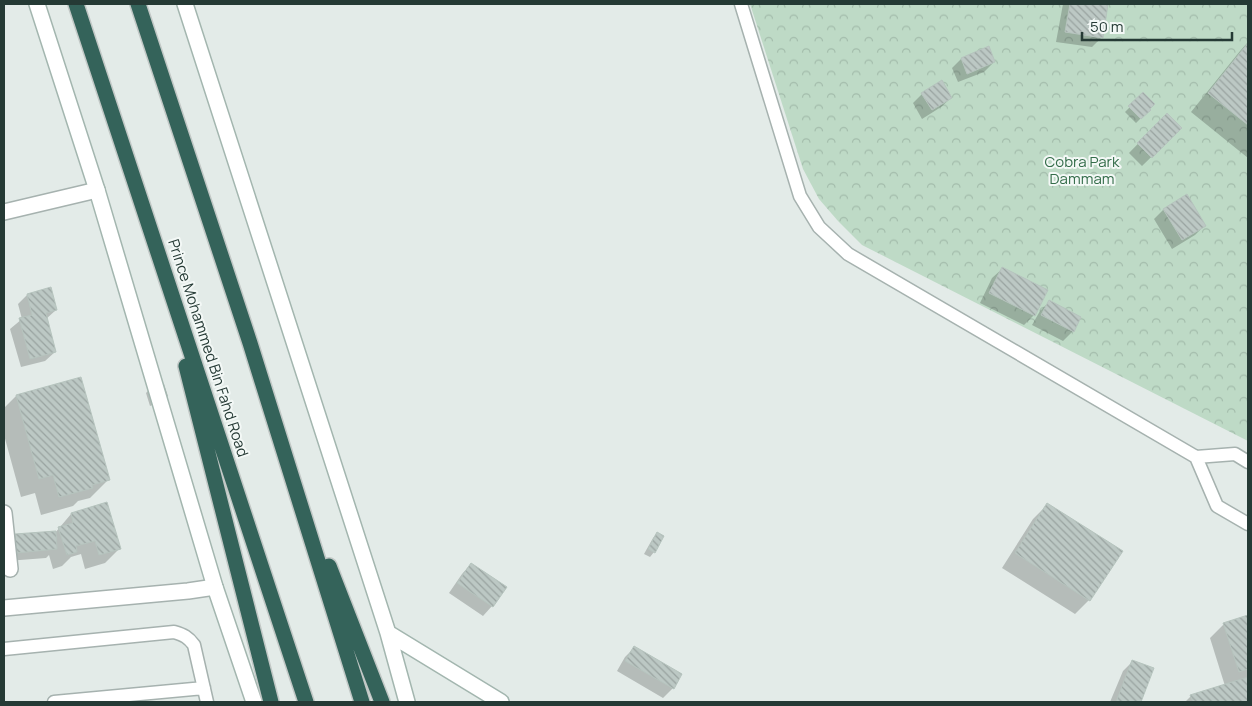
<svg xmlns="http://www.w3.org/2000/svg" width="1252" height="706" font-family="Manrope,sans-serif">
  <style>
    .park { fill: url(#park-crowns) }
    .shadow { fill: #0003 }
    .building { fill: url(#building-back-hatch); stroke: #b6c4be }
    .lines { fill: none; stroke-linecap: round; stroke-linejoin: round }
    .lane-casing { stroke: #a6b2af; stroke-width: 15 }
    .street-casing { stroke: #a6b2af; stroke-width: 18 }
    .secondary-casing { stroke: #a3b6af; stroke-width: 18 }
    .highway-casing { stroke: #c2c8c6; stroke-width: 18 }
    .lane { stroke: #fff; stroke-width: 12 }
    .street { stroke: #fff; stroke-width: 15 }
    .secondary { stroke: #fff; stroke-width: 15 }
    .highway { stroke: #34635a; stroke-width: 15 }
    .labels { text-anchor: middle; stroke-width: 4; stroke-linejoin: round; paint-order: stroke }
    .park-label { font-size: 15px; fill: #346d4a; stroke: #f3f8f6 }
    .street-label { font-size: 15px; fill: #253a35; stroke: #f3f8f6 }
  </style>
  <defs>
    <pattern id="park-crowns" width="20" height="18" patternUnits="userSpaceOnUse" patternTransform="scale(1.25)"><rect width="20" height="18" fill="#bedac6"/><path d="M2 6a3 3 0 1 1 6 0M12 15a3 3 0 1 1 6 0" fill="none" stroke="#a3bcab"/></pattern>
    <pattern id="building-back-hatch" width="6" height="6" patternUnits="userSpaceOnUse" patternTransform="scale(1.25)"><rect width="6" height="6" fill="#bcc8c4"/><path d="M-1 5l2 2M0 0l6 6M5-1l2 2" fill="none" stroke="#99a3a0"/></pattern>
  </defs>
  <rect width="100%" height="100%" fill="#e3ebe8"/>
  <!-- park -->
  <path class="park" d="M750 4H1248V441L862 245 838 221 819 199 803 169Z"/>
  <!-- shadow -->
  <path class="shadow" d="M1063 4H1107L1102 37 1092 47 1056 42Z
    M1248 42V158L1191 112 1240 51Z
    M988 48 994 62 984 72 958 82 952 68 961 59Z
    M922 94 951 98 941 107 922 119 913 103Z
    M1143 94 1149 110 1136 123 1125 112Z
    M1167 114 1181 128 1142 166 1129 153Z
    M1186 196 1204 226 1195 235 1172 249 1154 219 1163 210Z
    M1002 269 1034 315 1024 325 980 303 992 278Z
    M27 295 56 310 46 319 55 352 45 361 21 367 10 329 22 319 18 304Z
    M1049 302 1080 317 1072 332 1063 341 1032 325 1040 311Z
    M164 384 168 396 164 400 150 406 146 393 150 389Z
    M16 396 108 480 90 498 78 501 73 506 41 515 35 493 21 497 4 435V408Z
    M1047 505 1089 600 1075 614 1002 568 1033 519Z
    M71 514 119 549 105 563 85 569 81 554 71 557 62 566 53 569 49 555 46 558 7 561 6 545 15 536 55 533Z
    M657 533 654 552 650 557 644 554 653 538Z
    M471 564 492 606 483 616 449 593 462 574Z
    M1248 616V702H1185L1191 696 1225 686 1210 638 1224 624Z
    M634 648 673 688 663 698 617 671 625 657Z
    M1133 661 1153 669 1139 702H1110L1123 671Z"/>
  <!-- building -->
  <path class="building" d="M1070 4H1108L1103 38 1065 32Z
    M1248 43V125L1208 93Z
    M989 46 995 62 967 74 961 58Z
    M942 80 952 98 932 110 921 93Z
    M1143 92 1155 104 1150 109 1151 110 1141 119 1128 106Z
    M1167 113 1182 128 1152 158 1137 143Z
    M1187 194 1206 226 1182 240 1163 209Z
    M1002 267 1048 290 1035 316 989 293Z
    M51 287 57 310 46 313 56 352 30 359 19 318 32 315 27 294Z
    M1049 300 1081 317 1074 332 1041 315Z
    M81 377 110 480 92 485 93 488 59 497 53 475 39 479 16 395Z
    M107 502 121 549 99 555 95 541 76 546 77 552 67 555 58 527 73 523 71 513Z
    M1047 503 1123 551 1090 601 1015 553Z
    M56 531 57 549 16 553 15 534Z
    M657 532 664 536 655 553 648 549Z
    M471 563 507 587 493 607 457 583Z
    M1248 615V669L1239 672 1223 623Z
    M634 646 682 674 674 689 625 661Z
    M1132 660 1154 668 1141 702H1116Z
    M1248 677V702H1193L1190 695Z"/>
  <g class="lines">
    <!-- lane casing -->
    <g class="lane-casing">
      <path id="lane" d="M741 4 800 196 819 227 848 254 1196 457 1235 454 1248 462
        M1196 457 1217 506 1248 524
        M4 649 174 632C184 635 188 637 194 645L207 702
        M54 702 204 688"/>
    </g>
    <!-- street casing -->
    <g class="street-casing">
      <path id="street" d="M4 212 97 190
        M4 513 10 569
        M4 608 188 591 215 587"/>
    </g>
    <!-- secondary casing -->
    <g class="secondary-casing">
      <path id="secondary" d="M37 4 97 190 215 587 254 702
        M185 4 388 633 407 702
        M388 633 501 702"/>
    </g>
    <!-- highway casing -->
    <g class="highway-casing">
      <path id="highway" d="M76 4 306 702
        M138 4 250 343 362 702
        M186 366 271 702
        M329 566 382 702"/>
    </g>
    <!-- lane -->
    <use href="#lane" class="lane"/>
    <!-- street -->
    <use href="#street" class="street"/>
    <!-- secondary -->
    <use href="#secondary" class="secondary"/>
    <!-- highway -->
    <use href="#highway" class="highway"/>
  </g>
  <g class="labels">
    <!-- park labels -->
    <g class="park-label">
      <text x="1082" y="167">Cobra Park<tspan x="1082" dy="17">Dammam</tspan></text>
    </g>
    <!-- street labels -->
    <g class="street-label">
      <text transform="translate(208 348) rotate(72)" y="5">Prince Mohammed Bin Fahd Road</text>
    </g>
  </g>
  <!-- border -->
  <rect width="1252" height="706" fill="none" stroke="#253a35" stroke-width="10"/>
  <!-- scale -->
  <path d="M1082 32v8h150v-8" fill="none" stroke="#253a35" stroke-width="2.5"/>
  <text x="1090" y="32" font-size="15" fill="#253a35" stroke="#f3f8f6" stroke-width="4" paint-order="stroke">50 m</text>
</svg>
